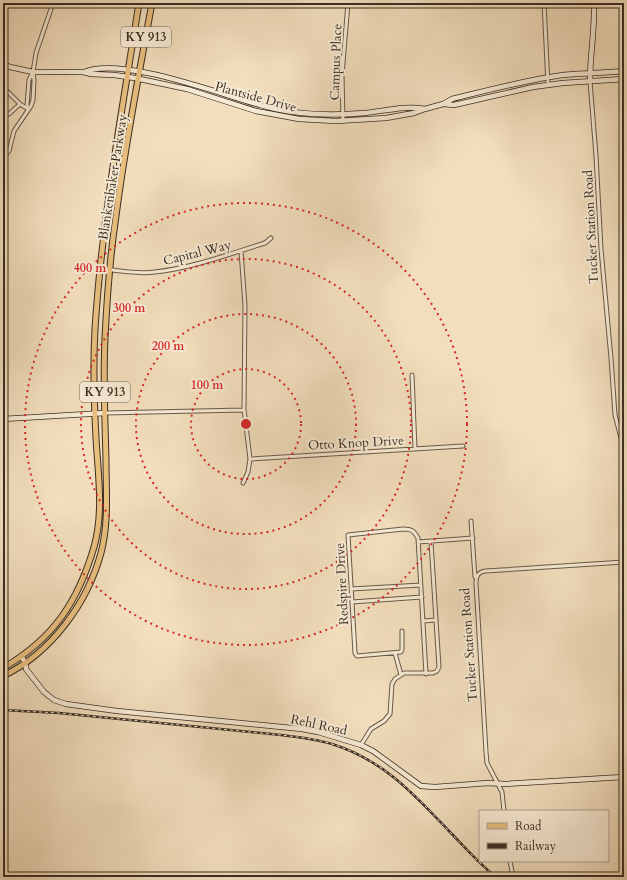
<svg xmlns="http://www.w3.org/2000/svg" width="627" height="880" font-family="Cardo,serif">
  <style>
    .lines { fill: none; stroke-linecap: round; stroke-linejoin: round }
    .street-casing { stroke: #675a4a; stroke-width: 5 }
    .secondary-casing { stroke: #392e24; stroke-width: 6 }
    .primary-casing { stroke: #392e24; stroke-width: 7 }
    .street { stroke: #f7ead4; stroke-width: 3 }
    .secondary { stroke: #f7ead4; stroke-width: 4.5 }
    .primary { stroke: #e9bf7e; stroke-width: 5 }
    .rail-casing { stroke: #392e24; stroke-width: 2.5 }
    .rail { stroke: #f7ead4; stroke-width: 1; stroke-dasharray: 3; stroke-linecap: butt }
    .ring { fill: none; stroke: #d62828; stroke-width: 2; stroke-dasharray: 2 4 }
    .labels { text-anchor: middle; stroke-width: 4; stroke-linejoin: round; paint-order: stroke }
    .shield { fill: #f7ead4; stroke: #726659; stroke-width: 1 }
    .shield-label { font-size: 12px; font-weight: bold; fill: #392e24 }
    .street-label { font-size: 13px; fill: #392e24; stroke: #f7ead4 }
    .centre { fill: #d62828; stroke: #f7ead4; stroke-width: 2 }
    .ring-label { font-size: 12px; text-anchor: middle; font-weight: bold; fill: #d62828; stroke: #f7ead4; stroke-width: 4; stroke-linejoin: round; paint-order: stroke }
  </style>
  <rect width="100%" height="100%" fill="#f2debd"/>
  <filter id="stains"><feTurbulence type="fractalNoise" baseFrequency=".005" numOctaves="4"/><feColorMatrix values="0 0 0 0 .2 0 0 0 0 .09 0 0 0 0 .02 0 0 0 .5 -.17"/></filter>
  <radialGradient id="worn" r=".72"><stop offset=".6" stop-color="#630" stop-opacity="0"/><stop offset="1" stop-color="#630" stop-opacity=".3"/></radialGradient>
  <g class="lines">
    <!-- street casing -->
    <g class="street-casing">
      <path id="street" d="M544 3 548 85
        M590 81 596 156 601 249 611 358 615 415 624 449
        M3 87 20 104
        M28 109 27 105 29 80 33 72
        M9 114 20 104 28 109
        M343 121 342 75 348 3
        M3 157 9 151 14 131 31 106 33 100 34 80 33 72 36 53 53 3
        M241 251 245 306 244 409 250 459 248 472 243 483
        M101 268C116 271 141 274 155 272 193 268 229 254 265 243L271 238
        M412 375 415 449
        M105 413 244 410
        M250 459 463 446
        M471 521 475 577
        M418 542 473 538
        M351 589 421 585
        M352 602 422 597
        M423 621 436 620
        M402 631V650L401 652 357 656 355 653 348 535 403 529C412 529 414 531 418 538L426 674
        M395 653 401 675
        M361 745 371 729 384 721 390 714 392 684 395 679 404 673H433L437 671 439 667 431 542
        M504 811 502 792 487 763 486 752 476 583C476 576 478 572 485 571L624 562
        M510 861 513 877"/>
    </g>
    <!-- secondary casing -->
    <g class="secondary-casing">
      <path id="secondary" d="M3 64 10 67 33 72H83L91 74 114 75 135 78 187 89 256 111 299 119 336 121 386 118 414 113 425 109 443 104 452 99C489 90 525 80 563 75 583 73 604 73 624 71
        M84 72C121 56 220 94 260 105 293 115 330 116 365 113 385 111 406 105 425 109
        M590 81C590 55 595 29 594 3
        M444 104 454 105 533 87 563 83 624 79
        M3 419 105 413
        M21 656 25 662 26 669 44 692 54 700 66 704 117 711 302 729 318 732 361 745 373 751 421 786 435 787 488 783 505 784 624 777"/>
    </g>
    <!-- primary casing -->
    <g class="primary-casing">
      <path id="primary" d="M3 668C53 639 78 602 94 547 104 512 98 474 96 438 94 402 93 365 95 329 102 219 122 111 139 3
        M3 676C51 653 87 604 101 553 109 522 106 491 106 460 105 419 103 378 105 338 107 297 110 256 116 216 125 145 139 74 152 3"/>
    </g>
    <!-- street -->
    <use href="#street" class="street"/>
    <!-- secondary -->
    <use href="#secondary" class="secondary"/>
    <!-- primary -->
    <use href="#primary" class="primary"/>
    <!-- rail casing -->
    <g class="rail-casing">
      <path id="rail" d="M3 710 59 713 281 735C298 737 316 739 332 744 383 760 413 793 448 830 464 846 478 863 496 877"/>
    </g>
    <!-- rail -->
    <use href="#rail" class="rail"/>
  </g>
  <!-- distance rings -->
  <g class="ring">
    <circle cx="246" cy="424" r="55"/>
    <circle cx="246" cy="424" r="110"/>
    <circle cx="246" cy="424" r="165"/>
    <circle cx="246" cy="424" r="221"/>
  </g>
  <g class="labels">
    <!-- shield labels -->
    <g class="shield">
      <rect x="121" y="27" width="50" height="20" rx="3"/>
      <rect x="80" y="382" width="50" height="20" rx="3"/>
    </g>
    <g class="shield-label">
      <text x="146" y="41">KY 913</text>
      <text x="105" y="396">KY 913</text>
    </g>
    <!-- street labels -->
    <g class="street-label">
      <text transform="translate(335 62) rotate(-88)" y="5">Campus Place</text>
      <text transform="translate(256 96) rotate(15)" y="5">Plantside Drive</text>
      <text transform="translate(112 177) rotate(-81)" y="5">Blankenbaker Parkway</text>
      <text transform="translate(590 227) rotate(-93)" y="5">Tucker Station Road</text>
      <text transform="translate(197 252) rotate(-14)" y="5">Capital Way</text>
      <text transform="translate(356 442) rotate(-3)" y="5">Otto Knop Drive</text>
      <text transform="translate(341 584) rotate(-93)" y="5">Redspire Drive</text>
      <text transform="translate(468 645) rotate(-94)" y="5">Tucker Station Road</text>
      <text transform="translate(319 724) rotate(12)" y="5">Rehl Road</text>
    </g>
  </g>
  <circle cx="246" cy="424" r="6" class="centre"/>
  <g class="ring-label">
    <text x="90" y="272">400 m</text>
    <text x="129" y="312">300 m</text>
    <text x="168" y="350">200 m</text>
    <text x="207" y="389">100 m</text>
  </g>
  <!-- margin -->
  <rect width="627" height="880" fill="none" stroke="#f2debd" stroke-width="16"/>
  <rect x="4" y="4" width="619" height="872" fill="none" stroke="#392e24" stroke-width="2"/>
  <rect x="8" y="8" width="611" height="864" fill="none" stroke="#392e24"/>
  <!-- legend -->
  <rect x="479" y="810" width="130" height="52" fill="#f7ead4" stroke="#ab9f8e"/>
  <rect x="487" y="823" width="20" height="6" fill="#e9bf7e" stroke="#ab9f8e"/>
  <text x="515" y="830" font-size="12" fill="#392e24">Road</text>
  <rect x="487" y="843" width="20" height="6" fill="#392e24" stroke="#ab9f8e"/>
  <text x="515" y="850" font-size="12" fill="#392e24">Railway</text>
  <rect width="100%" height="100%" filter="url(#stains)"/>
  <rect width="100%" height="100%" fill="url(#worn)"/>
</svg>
